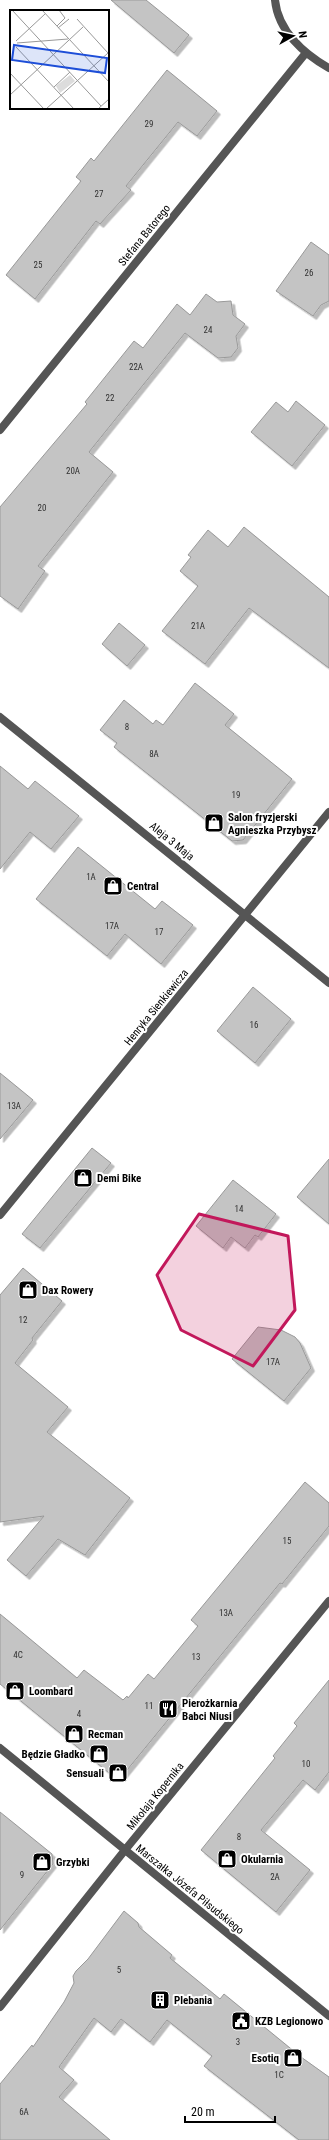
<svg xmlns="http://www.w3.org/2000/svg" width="329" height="2140" font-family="'Roboto Condensed',sans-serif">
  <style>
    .building { fill: #c4c4c4; stroke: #999; filter: url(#shadow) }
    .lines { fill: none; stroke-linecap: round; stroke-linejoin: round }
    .minor { stroke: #555; stroke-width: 8 }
    .marked { fill: #c2185b; fill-opacity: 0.2; stroke: #c2185b; stroke-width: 3; stroke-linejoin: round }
    .labels { text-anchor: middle; stroke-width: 4; stroke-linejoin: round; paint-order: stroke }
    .number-label { font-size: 9px; fill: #313131 }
    .street-label { font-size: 11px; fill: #000; stroke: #fff }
    .poi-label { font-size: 11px; font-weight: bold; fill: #000; stroke: #fff; text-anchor: start }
    .inset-road { fill: none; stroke: #999; stroke-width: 1 }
    .view { fill: #1d4ed8; fill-opacity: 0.15; stroke: #1d4ed8; stroke-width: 2 }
    .inset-edge { fill: none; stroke: #000; stroke-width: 2 }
  </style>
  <defs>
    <filter id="shadow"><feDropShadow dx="3.5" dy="3.5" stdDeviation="0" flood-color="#0004"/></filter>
  </defs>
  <rect width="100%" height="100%" fill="#fff"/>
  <!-- building -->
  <path class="building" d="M111 0H146L189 35 174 53Z
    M167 70 217 111 197 136 178 122 126 186 131 190 100 224 96 221 35 299 6 275 81 181 76 177 91 158 94 161Z
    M311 242 329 255V301L321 305 313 316 276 291Z
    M206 294 217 302 231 301 233 315 245 324 236 336 238 348 231 357 218 358 185 333 89 452 113 472 38 566 45 571 18 609 0 596V507L87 404 85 402 134 341 143 348 177 304 190 315Z
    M296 401 325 425 292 466 251 432 276 402 288 412Z
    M244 527 329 597V668L249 608 205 664 162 631 198 586 180 571 191 557 188 555 208 530 228 547Z
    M119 623 145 645 127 666 102 644Z
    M195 683 234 714 225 725 292 779 243 840 232 841 114 747 117 743 100 730 124 700 153 724 156 720 163 725Z
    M0 766 28 789 35 781 79 816 51 849 30 832 0 869Z
    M78 847 155 909 162 901 193 925 161 964 125 934 107 956 36 899Z
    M253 987 291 1019 255 1063 217 1031Z
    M0 1073 33 1100 0 1139Z
    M92 1148 111 1163 40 1248 22 1234Z
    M329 1159V1224L297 1197Z
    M233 1180 276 1214 258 1237 255 1235 245 1248 231 1237 223 1248 196 1226Z
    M23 1268 62 1301 32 1338 33 1340 15 1363 68 1407 47 1432 130 1498 85 1555 58 1539 26 1576 7 1560 44 1516 0 1522V1295Z
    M258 1327 281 1330 295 1337 300 1343 311 1368 284 1401 232 1359Z
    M305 1482 329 1503V1526L282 1584 280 1583 123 1775 114 1777 0 1684V1614L77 1678 84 1670 123 1700 127 1696 128 1698 148 1674 154 1679 198 1626 191 1620Z
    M329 1680V1772L315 1790 303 1780 261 1830 310 1870 276 1912 201 1850 275 1758 273 1756 297 1726 294 1723Z
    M0 1812 52 1854 53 1864 0 1930Z
    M124 1911 138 1923 139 1927 172 1955 170 1958 220 1999 224 1994 301 2057 329 2077V2140H299L204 2066 212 2056 167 2020 150 2042 121 2019 111 2032 94 2018 59 2067 74 2080 59 2097 110 2140H0V2084L32 2045 33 2047 64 2002 74 1983 73 1976 76 1971 88 1959Z"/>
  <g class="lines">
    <!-- minor -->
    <path class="minor" d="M275 0C278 31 304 54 329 68
      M0 430 305 54
      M0 717 329 983
      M0 1215 329 812
      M0 1748 329 2016
      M0 2007 125 1850 329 1601"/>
  </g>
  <!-- marked area -->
  <path class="marked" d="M199 1214 288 1236 295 1310 253 1366 181 1330 157 1275Z"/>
  <!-- icons -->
  <defs>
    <g id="shop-square" transform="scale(1)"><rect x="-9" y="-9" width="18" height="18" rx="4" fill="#000" stroke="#fff"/><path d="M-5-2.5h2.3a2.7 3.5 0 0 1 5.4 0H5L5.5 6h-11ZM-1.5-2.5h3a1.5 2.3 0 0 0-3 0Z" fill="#fff"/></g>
    <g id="restaurant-square" transform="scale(1)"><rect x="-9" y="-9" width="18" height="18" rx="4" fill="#000" stroke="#fff"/><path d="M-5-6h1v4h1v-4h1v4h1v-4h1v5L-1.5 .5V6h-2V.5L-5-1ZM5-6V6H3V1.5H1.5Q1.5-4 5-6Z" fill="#fff"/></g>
    <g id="building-square" transform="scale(1)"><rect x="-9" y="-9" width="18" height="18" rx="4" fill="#000" stroke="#fff"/><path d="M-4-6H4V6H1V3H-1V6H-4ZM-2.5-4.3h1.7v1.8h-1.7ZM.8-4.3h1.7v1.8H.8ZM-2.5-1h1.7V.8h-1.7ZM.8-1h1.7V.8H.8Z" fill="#fff"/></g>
    <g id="civic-square" transform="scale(1)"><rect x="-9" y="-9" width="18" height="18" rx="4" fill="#000" stroke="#fff"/><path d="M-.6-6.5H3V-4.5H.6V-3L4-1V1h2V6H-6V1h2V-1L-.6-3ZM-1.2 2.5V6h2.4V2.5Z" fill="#fff"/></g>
  </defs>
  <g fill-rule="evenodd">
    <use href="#shop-square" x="214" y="823"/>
    <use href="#shop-square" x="113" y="886"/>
    <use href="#shop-square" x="83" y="1178"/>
    <use href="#shop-square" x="28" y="1290"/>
    <use href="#shop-square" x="15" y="1691"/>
    <use href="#restaurant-square" x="168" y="1709"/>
    <use href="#shop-square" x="74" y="1734"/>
    <use href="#shop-square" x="99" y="1754"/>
    <use href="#shop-square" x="118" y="1773"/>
    <use href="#shop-square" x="227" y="1859"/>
    <use href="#shop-square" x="42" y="1862"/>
    <use href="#building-square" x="160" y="2000"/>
    <use href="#civic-square" x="241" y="2021"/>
    <use href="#shop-square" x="293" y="2058"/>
  </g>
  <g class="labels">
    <!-- number labels -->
    <g class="number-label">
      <text x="149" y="127">29</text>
      <text x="99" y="197">27</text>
      <text x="38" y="268">25</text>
      <text x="309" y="276">26</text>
      <text x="208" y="333">24</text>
      <text x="136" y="370">22A</text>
      <text x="110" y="401">22</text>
      <text x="73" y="474">20A</text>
      <text x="42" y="511">20</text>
      <text x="198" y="629">21A</text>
      <text x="127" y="730">8</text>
      <text x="154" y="757">8A</text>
      <text x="236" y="798">19</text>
      <text x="91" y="880">1A</text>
      <text x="112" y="929">17A</text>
      <text x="159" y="935">17</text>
      <text x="254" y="1028">16</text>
      <text x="14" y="1109">13A</text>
      <text x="239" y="1212">14</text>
      <text x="23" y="1323">12</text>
      <text x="273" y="1365">17A</text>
      <text x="287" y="1544">15</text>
      <text x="226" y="1616">13A</text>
      <text x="18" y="1658">4C</text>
      <text x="196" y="1660">13</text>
      <text x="149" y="1709">11</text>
      <text x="79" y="1717">4</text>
      <text x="306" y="1767">10</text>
      <text x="239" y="1840">8</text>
      <text x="22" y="1878">9</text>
      <text x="275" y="1880">2A</text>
      <text x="119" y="1973">5</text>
      <text x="238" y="2045">3</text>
      <text x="279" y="2078">1C</text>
      <text x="24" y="2115">6A</text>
    </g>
    <!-- street labels -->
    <g class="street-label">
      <text transform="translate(144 235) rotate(-51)" y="4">Stefana Batorego</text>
      <text transform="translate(172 841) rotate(39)" y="4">Aleja 3 Maja</text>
      <text transform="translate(156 1007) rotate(-51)" y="4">Henryka Sienkiewicza</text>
      <text transform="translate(155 1796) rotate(-51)" y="4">Mikołaja Kopernika</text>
      <text transform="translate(190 1889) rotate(39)" y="4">Marszałka Józefa Piłsudskiego</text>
    </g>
    <!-- poi labels -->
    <g class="poi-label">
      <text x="228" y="821">Salon fryzjerski<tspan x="228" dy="13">Agnieszka Przybysz</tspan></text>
      <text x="127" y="890">Central</text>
      <text x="97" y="1182">Demi Bike</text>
      <text x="42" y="1294">Dax Rowery</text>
      <text x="29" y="1695">Loombard</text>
      <text x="182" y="1707">Pierożkarnia<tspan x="182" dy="13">Babci Niusi</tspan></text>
      <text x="88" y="1738">Recman</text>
      <text x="85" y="1758" text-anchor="end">Będzie Gładko</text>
      <text x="104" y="1777" text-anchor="end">Sensuali</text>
      <text x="241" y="1863">Okularnia</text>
      <text x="56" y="1866">Grzybki</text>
      <text x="174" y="2004">Plebania</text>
      <text x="255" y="2025">KZB Legionowo</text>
      <text x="279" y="2062" text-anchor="end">Esotiq</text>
    </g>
  </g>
  <!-- overview -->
  <g transform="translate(10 10)">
    <rect width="99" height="99" fill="#fff"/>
    <path d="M60 65 65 71 50 83 46 76Z" fill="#dcdcdc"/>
    <path class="inset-road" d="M2 0 91 96M32 0 99 72M67 9 98 43M47 16 55 8 49 0M48 18 59 9M6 31 35 4M7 33 58 29M6 37 64 99M0 63 34 99M44 77 60 62M0 85 73 17M36 99 98 43M88 99 99 89"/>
    <path class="view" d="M4 35 97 48 95 63 2 50Z"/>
    <rect width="99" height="99" class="inset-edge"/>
  </g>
  <!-- north arrow -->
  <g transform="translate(293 36) rotate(82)" stroke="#ffffff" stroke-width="3" paint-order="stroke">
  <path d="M0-3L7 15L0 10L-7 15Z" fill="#000000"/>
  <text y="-6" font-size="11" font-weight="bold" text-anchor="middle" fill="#000000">N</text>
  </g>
  <!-- scale -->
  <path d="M185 2116v6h90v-6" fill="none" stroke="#000000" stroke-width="2"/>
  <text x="191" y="2116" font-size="12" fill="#000000" stroke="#ffffff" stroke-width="3" paint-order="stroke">20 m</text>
</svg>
